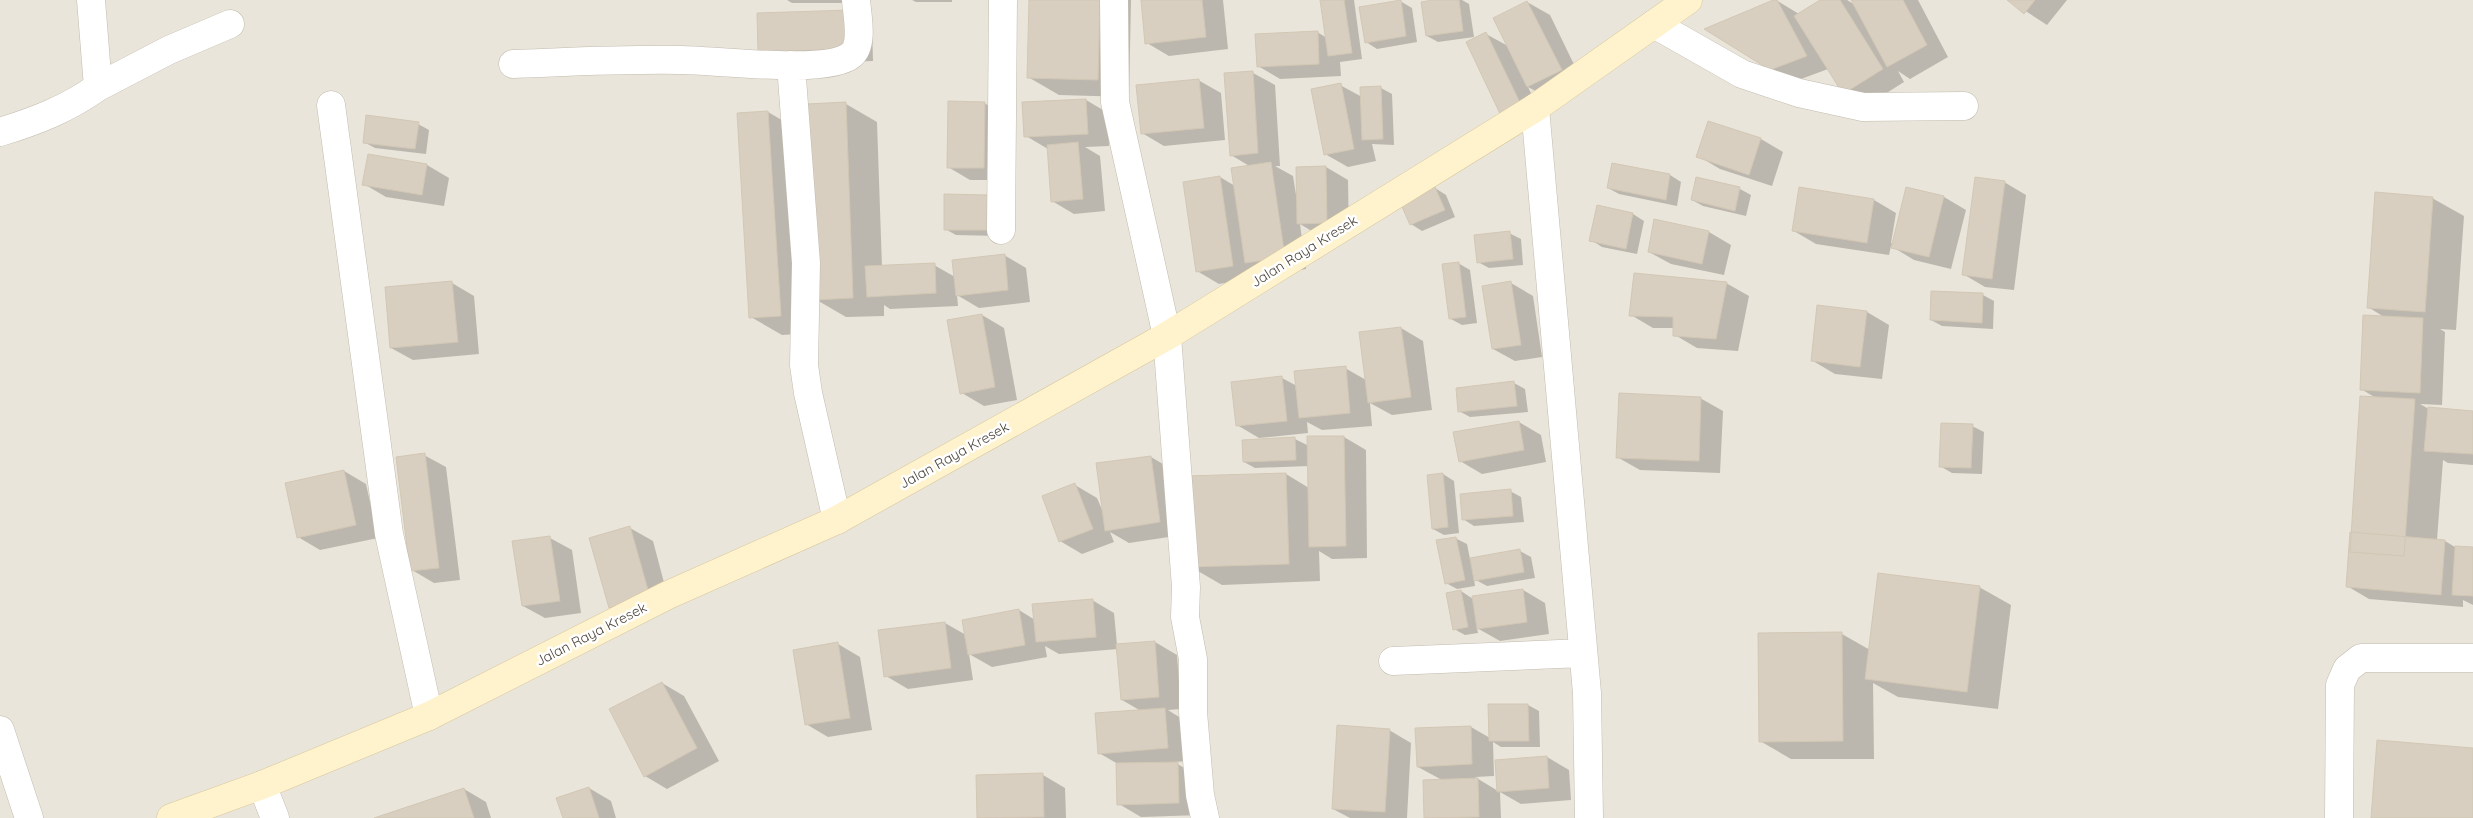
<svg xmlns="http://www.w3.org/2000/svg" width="2473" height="818" font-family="Quicksand,sans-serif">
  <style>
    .residential { fill: #eae5da }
    .shadow { fill: #0003 }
    .building { fill: #d8cfc1; stroke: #d3c7b4 }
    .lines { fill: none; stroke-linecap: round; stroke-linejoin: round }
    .minor-casing { stroke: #c2bbae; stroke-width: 29 }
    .secondary-casing { stroke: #d6c79b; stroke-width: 29 }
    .minor { stroke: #fff; stroke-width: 28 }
    .secondary { stroke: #fff3cd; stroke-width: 28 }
    .labels { text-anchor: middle; stroke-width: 5; stroke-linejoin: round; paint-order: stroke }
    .street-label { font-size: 14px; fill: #4b4439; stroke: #fff }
  </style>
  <rect width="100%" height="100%" fill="#f6f3ec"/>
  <!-- residential -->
  <path class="residential" d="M0 0H2473V818H0Z"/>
  <!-- shadow -->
  <path class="shadow" d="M787 0H862V3H792Z
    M912 0H952V2H916Z
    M1030 0H1131L1129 97 1059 95 1028 77Z
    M1142 0H1223L1228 49 1169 56 1147 43Z
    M1321 0H1354L1362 59 1340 62 1341 76 1280 79 1258 66 1317 32 1327 38Z
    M1442 0H1462L1469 4 1474 37 1438 42 1427 36Z
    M1776 0 1799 14 1822 0H1847L1855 5 1853 0H1918L1948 57 1910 79 1898 71 1904 82 1866 106 1844 93 1828 69 1793 82 1770 68Z
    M2009 0H2067L2047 25Z
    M1400 1 1412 8 1417 42 1377 49 1366 42Z
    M1527 2 1550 15 1583 83 1550 99 1528 87 1546 124 1527 133 1486 34 1508 46Z
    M872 24 873 61 782 64 760 51Z
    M1253 73 1275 85 1280 166H1275L1293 176 1296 195 1326 167 1348 180 1349 235 1320 236 1300 224 1306 269 1268 275 1253 266 1255 278 1219 284 1197 271 1220 177 1235 186 1251 167 1231 155Z
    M1198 80 1221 93 1225 140 1164 146 1142 133Z
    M1340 85 1362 97 1381 88 1392 94 1394 145 1372 144 1376 161 1348 167 1325 154Z
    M1086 100 1108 113 1109 146 1085 147 1100 156 1105 211 1074 214 1052 201 1048 149 1026 136Z
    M984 103 1007 116 1006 180H970L948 167Z
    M846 104 877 122 882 267 934 265 955 277 1004 255 1026 268 1030 302 979 308 957 295 958 306 890 309 884 305V316L846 317 815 299Z
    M768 112 799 130 812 333 782 335 751 317Z
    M1709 122 1761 139 1783 152 1772 186 1720 169 1698 156Z
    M418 124 429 130 426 154 375 148 364 142Z
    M1613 164 1670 175 1681 182 1677 206 1619 194 1608 188Z
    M427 165 449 178 444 206 386 197 364 184Z
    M1696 179 1740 189 1751 195 1746 216 1703 206 1692 200Z
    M2004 182 2026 195 2014 290 1985 287 1963 274Z
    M1435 188 1446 195 1455 217 1422 231 1411 224Z
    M945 196 999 236 956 235 945 229Z
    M1944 197 1966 210 1951 269 1914 260 1891 246 1889 255 1816 244 1794 231 1874 200 1896 213 1891 243H1893Z
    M2432 198 2464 216 2456 330 2440 329 2445 332 2442 405 2420 404 2429 409 2473 412V465L2448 463 2443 460 2437 540 2445 541 2455 547 2473 548V605L2463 600V607L2369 599 2347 586 2376 398 2361 389 2384 317 2368 307Z
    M1598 206 1633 214 1644 221 1637 254 1602 247 1591 240Z
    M1655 220 1709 232 1731 245 1724 275 1671 264 1649 252Z
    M1509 233 1521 239 1523 265 1489 268 1478 262Z
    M1458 263 1470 270 1477 323 1462 325 1451 319Z
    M452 283 474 296 479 354 413 360 391 348Z
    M1511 283 1533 296 1542 357 1515 361 1493 349Z
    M1726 283 1749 296 1738 351 1697 348 1675 335 1674 328H1653L1631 315Z
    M1932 292 1983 295 1994 301 1993 329 1942 326 1931 320Z
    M1867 312 1889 325 1882 379 1835 374 1813 361Z
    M982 315 1004 328 1017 400 984 406 962 393Z
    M1401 328 1423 341 1432 410 1392 415 1370 403 1372 426 1322 430 1307 422 1308 433 1259 438 1237 425 1282 378 1297 386 1345 368 1366 380Z
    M1514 383 1525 389 1528 412 1470 417 1459 411Z
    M1700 398 1723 411 1720 473 1640 470 1617 457Z
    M1519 422 1541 435 1546 462 1482 474 1460 461 1455 433Z
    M1972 426 1984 432 1982 474 1952 473 1940 466Z
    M1344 437 1366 450 1367 558 1332 559 1319 551 1320 581 1222 585 1191 567 1286 474 1309 488V466L1255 468 1244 462 1295 439 1309 446Z
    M424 455 446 467 460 580 434 583 412 570Z
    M1151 457 1173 470 1182 535 1129 543 1110 532 1114 542 1082 554 1060 541 1075 485 1097 498 1103 512Z
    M344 471 366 484 378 538 320 550 298 537Z
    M1443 474 1454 481 1459 533 1444 535 1433 529Z
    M1510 491 1521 497 1524 522 1474 526 1463 519Z
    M630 528 653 541 671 609 633 620 611 607Z
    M550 538 572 550 581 613 545 618 523 606Z
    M1455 538 1467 544 1470 559 1520 551 1531 557 1535 578 1487 586 1474 579 1475 586 1457 589 1446 583Z
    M1979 587 2011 605 1998 709 1898 697 1873 683 1874 759H1791L1760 741 1842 634 1870 650Z
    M1523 590 1545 603 1549 634 1500 641 1477 628 1478 633 1465 635 1454 629 1461 591 1473 599Z
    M1092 600 1114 613 1117 645 1155 642 1177 655 1181 709 1168 710 1187 722 1190 761 1174 762 1200 777 1201 815 1141 817 1119 804 1118 764 1099 753 1141 711 1122 700 1118 649 1059 654 1045 646 1047 657 992 667 969 654 973 680 908 689 886 676 945 623 966 635 1019 610 1035 620Z
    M838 644 860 657 872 730 828 737 806 724Z
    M662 683 684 696 719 761 667 789 645 776Z
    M1528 705 1539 711 1540 747H1501L1493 742 1494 776 1475 777 1498 791 1547 757 1569 770 1571 800 1521 804 1500 792 1501 818H1425L1424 781 1442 780 1418 767 1471 727 1490 738Z
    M1389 730 1411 743 1407 818H1350L1333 809Z
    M1043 775 1065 788 1066 818H978V776Z
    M589 788 611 801 616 818H564Z
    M464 789 486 802 491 818H378Z"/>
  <!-- building -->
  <path class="building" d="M1029 0H1100L1098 80 1027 78Z
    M1141 0H1202L1206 37 1145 44Z
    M1320 0H1344L1352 53 1328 56Z
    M1401 0 1406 36 1365 43 1359 7Z
    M1433 0H1459L1463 31 1426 36 1421 2Z
    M1773 0H1777L1807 56 1770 70 1704 29Z
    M1820 0H1840L1883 69 1843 94 1794 16Z
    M1851 0H1903L1927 45 1887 67Z
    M2007 0H2035L2024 14Z
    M1527 1 1562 70 1527 87 1493 18Z
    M850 10 851 49 758 52 757 13Z
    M1318 31 1319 64 1257 67 1255 34Z
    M1486 32 1524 111 1504 122 1466 42Z
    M1253 71 1258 153 1230 156 1224 73Z
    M1199 79 1204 128 1141 134 1136 85Z
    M1341 83 1354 149 1324 155 1311 89Z
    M1381 86 1383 139 1362 140 1360 87Z
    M1086 99 1088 134 1024 137 1022 102Z
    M948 101 985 102 984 168H947Z
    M846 102 853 298 813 300 807 104Z
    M768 111 781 316 749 318 737 113Z
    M366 115 419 122 415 149 363 143Z
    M1708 121 1761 138 1749 175 1696 157Z
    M1078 142 1083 199 1051 202 1047 145Z
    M368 154 427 164 422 195 362 185Z
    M1271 162 1285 257 1245 263 1231 168Z
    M1612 163 1670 174 1666 200 1607 188Z
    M1326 166 1327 223 1297 224 1296 167Z
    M1220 176 1233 266 1196 272 1183 182Z
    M1696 177 1740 187 1735 211 1691 200Z
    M1975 177 2005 181 1992 279 1962 275Z
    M1435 187 1445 210 1410 225 1400 202Z
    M1799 187 1874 199 1867 243 1792 231Z
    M1906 187 1944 196 1929 257 1891 248Z
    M2375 192 2433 197 2425 312 2367 308Z
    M944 194 988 195V230H944Z
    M1597 205 1633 213 1626 249 1589 241Z
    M1654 219 1709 231 1702 264 1648 252Z
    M1510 231 1513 259 1477 263 1474 235Z
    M1005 254 1008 290 956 296 952 260Z
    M1459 262 1466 317 1449 319 1442 264Z
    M935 263 936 293 867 297 865 266Z
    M1634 273 1727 282 1716 339 1673 336V317L1629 316Z
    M452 281 458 342 390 348 385 287Z
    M1511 281 1521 345 1492 349 1482 286Z
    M1931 291 1983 293 1982 323 1930 320Z
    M1817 305 1867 311 1860 367 1811 361Z
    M982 314 995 387 960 394 947 320Z
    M2363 315 2423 318 2420 393 2360 390Z
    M1401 327 1411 397 1368 403 1359 332Z
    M1346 366 1350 413 1299 418 1294 371Z
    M1282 376 1287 421 1236 426 1231 382Z
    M1514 381 1517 406 1458 412 1456 388Z
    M1619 393 1701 397 1699 461 1616 458Z
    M2360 396 2415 399 2404 556 2350 552Z
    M2428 407 2473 411V454L2424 451Z
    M1519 421 1524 450 1459 462 1453 432Z
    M1941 423 1973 424 1971 468 1939 467Z
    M1307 436H1344L1346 546 1309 547Z
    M1295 437 1296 460 1243 462 1242 440Z
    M425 453 439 568 410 571 396 457Z
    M1151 456 1160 522 1105 531 1096 463Z
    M344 470 356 525 297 538 285 483Z
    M1286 473 1289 564 1189 567 1186 476Z
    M1443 473 1448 527 1432 529 1427 475Z
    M1075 483 1093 529 1059 542 1042 496Z
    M1511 489 1513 516 1462 520 1460 494Z
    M630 526 650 597 609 608 589 538Z
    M2350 532 2445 540 2441 595 2346 587Z
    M550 536 560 601 522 606 512 541Z
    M1456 537 1465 580 1445 584 1436 540Z
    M2455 546 2473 547V596L2452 595Z
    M1520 549 1524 572 1474 581 1470 558Z
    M1878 573 1980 586 1967 692 1865 679Z
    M1523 589 1527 622 1477 629 1472 596Z
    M1461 590 1468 627 1453 630 1446 593Z
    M1093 599 1096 637 1036 642 1032 604Z
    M1019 609 1025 645 968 655 962 620Z
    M945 622 951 668 884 677 878 630Z
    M1842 632 1843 741 1759 742 1758 633Z
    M1155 641 1159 697 1121 700 1116 644Z
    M838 642 850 718 805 725 793 650Z
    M662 682 697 748 644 777 609 709Z
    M1488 704H1528L1529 741H1489Z
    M1165 708 1168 748 1098 754 1095 713Z
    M1337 725 1390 729 1385 812 1332 809Z
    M1471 726 1472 764 1417 767 1415 728Z
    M2377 740 2473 748V818H2371Z
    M1547 756 1549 788 1497 792 1495 760Z
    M1178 762 1179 803 1117 805 1116 763Z
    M1043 773 1044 817 977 818 976 775Z
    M1478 778 1479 817 1424 818 1423 780Z
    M589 787 599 818H563L556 798Z
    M464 788 474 818H374Z"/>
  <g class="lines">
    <!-- minor casing -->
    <g class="minor-casing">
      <path id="minor" d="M1114 0 1115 102 1167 336 1186 587 1185 617 1193 659V712L1200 795 1205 818
        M1654 24 1742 74 1799 93 1863 107 1964 106
        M513 64C569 62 625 59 681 60 715 60 828 75 851 55 864 45 857 14 856 0
        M791 65 806 263 804 365 808 393 837 520
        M98 87 169 50 230 24
        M331 105 389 534 429 716
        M1535 108 1587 693 1589 818
        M0 132C36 121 67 109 98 87L91 0
        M1001 230 1003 0
        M1393 661 1583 653
        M0 730 29 818
        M262 785 275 818
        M2339 818 2340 685 2347 669 2361 658H2473"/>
    </g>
    <!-- secondary casing -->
    <g class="secondary-casing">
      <path id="secondary" d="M171 818 262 785 429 716 668 595 837 520 1167 336 1535 108 1688 0"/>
    </g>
    <!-- minor -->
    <use href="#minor" class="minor"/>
    <!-- secondary -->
    <use href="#secondary" class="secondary"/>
  </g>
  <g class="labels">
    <!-- street labels -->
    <g class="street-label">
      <text transform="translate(1304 251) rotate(-32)" y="5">Jalan Raya Kresek</text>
      <text transform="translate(954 455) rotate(-29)" y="5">Jalan Raya Kresek</text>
      <text transform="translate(591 634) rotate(-27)" y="5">Jalan Raya Kresek</text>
    </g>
  </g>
</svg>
